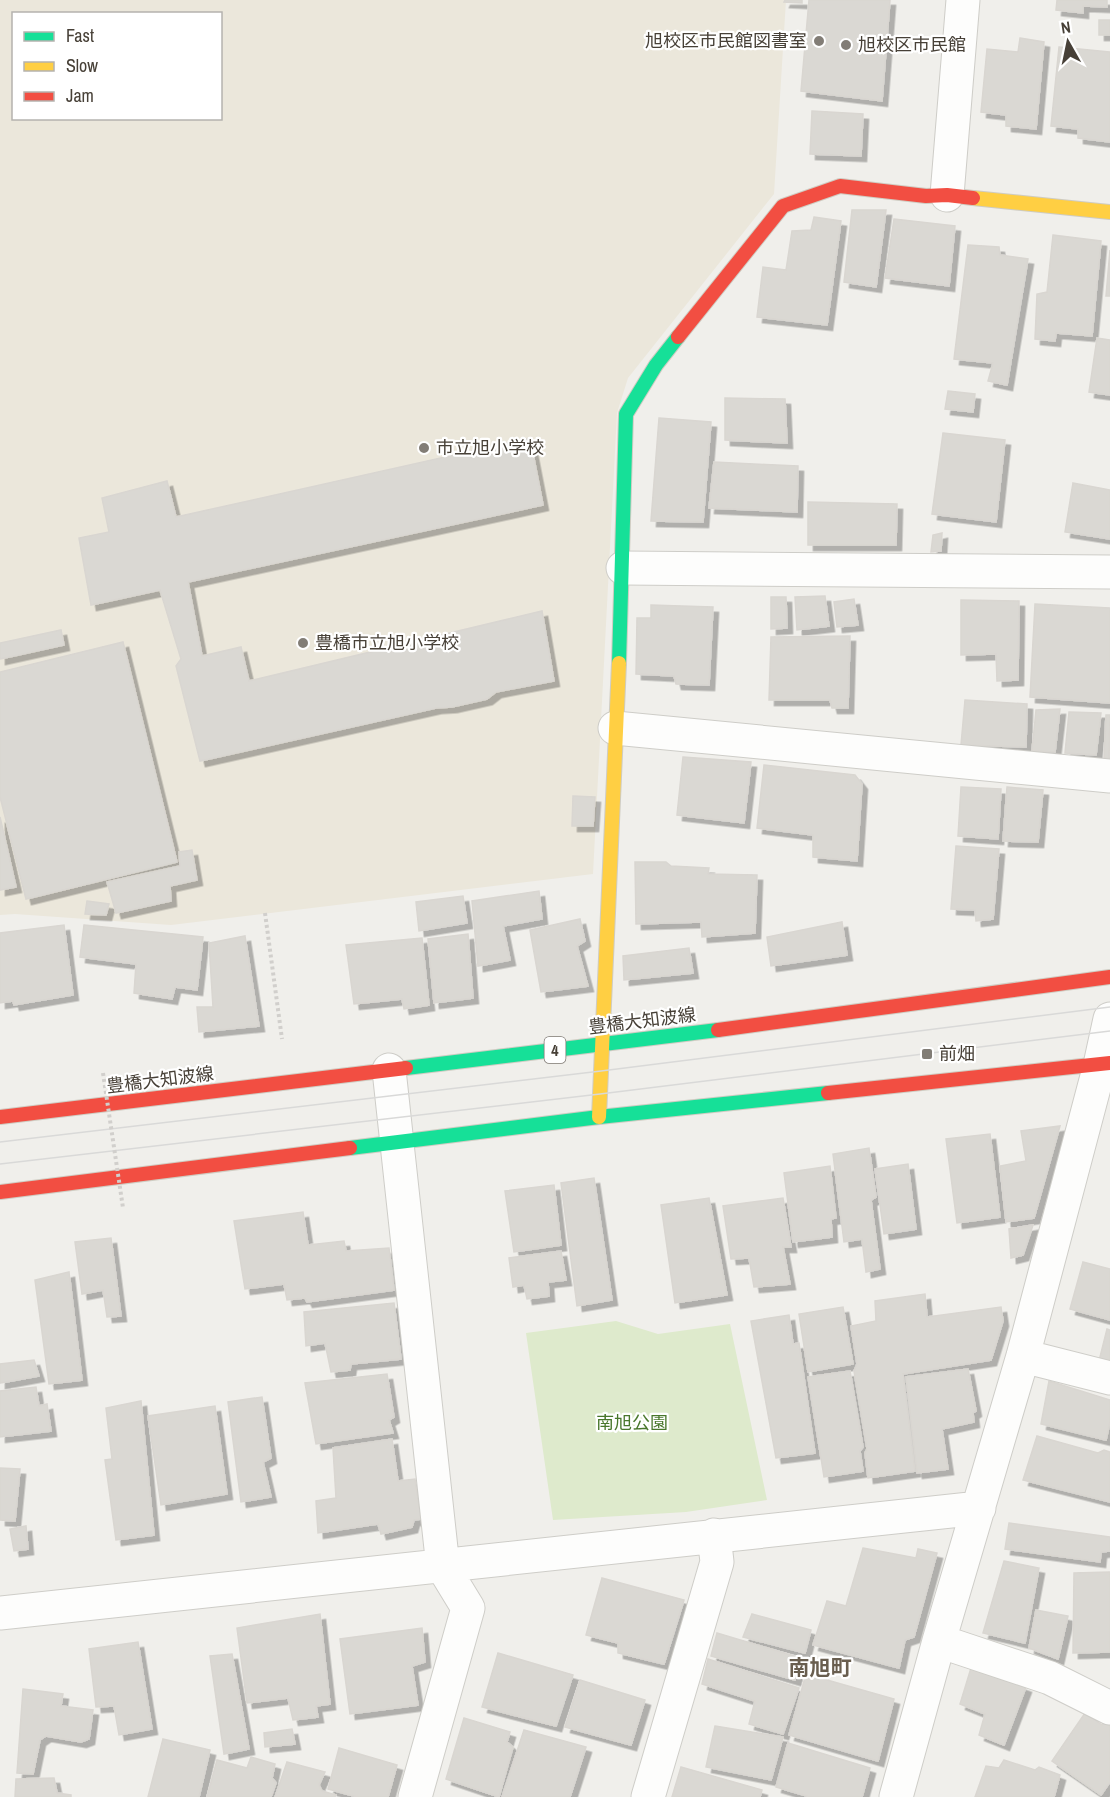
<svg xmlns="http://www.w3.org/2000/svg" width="1110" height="1797" font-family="'Archivo Narrow','Noto Sans JP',sans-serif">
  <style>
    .education { fill: #ebe7db; fill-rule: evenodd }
    .green { fill: #deeacc }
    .building { fill: #dad8d3; stroke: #d9d6d1; stroke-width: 1.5; filter: url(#shadow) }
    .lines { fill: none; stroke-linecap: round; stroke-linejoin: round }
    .street-casing { stroke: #cecdc8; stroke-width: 35 }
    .fast-casing { stroke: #cfccc2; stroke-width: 16 }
    .slow-casing { stroke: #cfccc2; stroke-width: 16 }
    .jam-casing { stroke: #cfccc2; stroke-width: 16 }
    .path { stroke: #d1cfcc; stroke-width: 4; stroke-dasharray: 3 3; stroke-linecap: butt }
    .street { stroke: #fdfdfc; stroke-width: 33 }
    .fast { stroke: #16e098; stroke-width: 14 }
    .slow { stroke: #ffcf43; stroke-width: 14 }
    .jam { stroke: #f24e42; stroke-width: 14 }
    .tram { stroke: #d9d9d8; stroke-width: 1.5 }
    .path-bridge { stroke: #d1cfcc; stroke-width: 4; stroke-dasharray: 3 3; stroke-linecap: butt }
    .poi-dot { fill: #827d76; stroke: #fff; stroke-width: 2 }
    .labels { text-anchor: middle; stroke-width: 4.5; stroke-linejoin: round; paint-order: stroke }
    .shield { fill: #fff; stroke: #7e7973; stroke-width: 1.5 }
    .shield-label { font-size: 16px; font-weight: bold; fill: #474037 }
    .poi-label { font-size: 18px; fill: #474037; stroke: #fff; text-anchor: start }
    .street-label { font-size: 18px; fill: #474037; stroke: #fff }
    .park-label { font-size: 18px; fill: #49772c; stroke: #fff }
    .quarter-label { font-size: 21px; font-weight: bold; fill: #695e4f; stroke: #fff }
  </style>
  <defs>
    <filter id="shadow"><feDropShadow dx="5.5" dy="5.5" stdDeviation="0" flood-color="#0004"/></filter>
  </defs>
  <rect width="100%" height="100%" fill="#f0efeb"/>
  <!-- education -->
  <path class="education" d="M0 0H786L774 194 628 378 617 413 593 874 171 925 15 914 0 915ZM14 14H220V118H14Z"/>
  <!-- green -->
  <path class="green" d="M616 1321 658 1334 730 1324 767 1500 686 1512 553 1520 526 1333Z"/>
  <!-- building -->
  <path class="building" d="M785 0H802V3L784 2Z
    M809 0H890L882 101 801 91Z
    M1057 0H1107V7L1083 6V13L1056 10Z
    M1099 20H1110V35H1099Z
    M1020 38 1044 42 1036 129 1006 126V115L981 112 987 49 1018 52Z
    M1059 47 1110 52V142L1078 138V129L1051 126Z
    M812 111 863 114 861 156 810 154Z
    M852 210H886L876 287 844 282Z
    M814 217 841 221 827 325 757 317 763 267 786 270 792 231 811 230Z
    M894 219 955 226 949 286 885 278Z
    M1053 235 1101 241 1092 336 1056 333 1055 341 1035 339 1037 294 1047 292Z
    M968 245 999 247 1000 255 1028 259 1007 385 988 381 993 363 954 359Z
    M1110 250V296H1106Z
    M1097 338 1110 340V395L1089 392Z
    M948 391 975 394 973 412 945 409Z
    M725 398 785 399 787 443 725 440Z
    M659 418 711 422 703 522 651 521Z
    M943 433 1005 440 996 522 932 514Z
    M530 438 543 505 188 582 202 656 241 647 249 681 542 611 554 681 496 692 487 699 452 707 436 708 200 761 176 666 181 659 160 590 91 605 79 538 109 532 102 498 167 481 176 517Z
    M714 462 798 466 797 512 709 508Z
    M1073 483 1110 490V539L1065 532Z
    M808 502 897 504 896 545H808Z
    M942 533 941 551 931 552 933 535Z
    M825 596 829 626 797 630 795 597Z
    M771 597H786L787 628 771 629Z
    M854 599 858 625 837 627 834 602Z
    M961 600 1019 601 1018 680 997 681 996 654 961 655Z
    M1035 604 1110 608V703L1030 697Z
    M651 605 713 607 709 685 676 684 674 676 636 674 637 618H651Z
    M61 630 64 645 0 659V643Z
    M850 636 848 708H832L830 700H769L771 637Z
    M123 642 177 862 26 899 0 797V672Z
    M965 700 1027 704 1026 747 961 745Z
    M1060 709 1055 752 1032 751 1036 710Z
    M1069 712 1101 713 1096 755 1065 753Z
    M1106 715H1110L1109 759 1104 758Z
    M683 757 751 762 744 823 677 815Z
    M764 765 855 775 862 784 857 861 813 857V835L757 828Z
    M961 787 1001 789 998 839 958 836Z
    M1007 787 1043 790 1038 842 1003 841Z
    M573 796 595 797 593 826H572Z
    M0 817 16 887 0 890Z
    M956 846 999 849 993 919 976 921 975 910 951 909Z
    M192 850 197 880 170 886 171 901 116 913 107 882 180 866 179 852Z
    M635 862H666L671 866 709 868 708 874 757 875 755 933 702 937 701 922 636 924Z
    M539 891 542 919 503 926 510 960 478 966 472 901Z
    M463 896 467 923 419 931 416 902Z
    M87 901 109 904 106 915 85 914Z
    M580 919 585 941 577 946 588 986 541 992 530 930Z
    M842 922 847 955 771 966 767 937Z
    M64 925 73 995 14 1005 13 1001 0 1003V933Z
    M84 925 203 937 197 990 175 987 172 999 134 993 136 964 80 957Z
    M468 934 473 998 434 1003 428 939Z
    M245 936 259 1026 199 1032 197 1007H213L209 943Z
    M422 938 429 1005 404 1009 402 999 354 1004 346 945Z
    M689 948 693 973 624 980 623 956Z
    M1060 1126 1034 1218 1006 1222 1000 1166 1026 1161 1021 1131Z
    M990 1134 1000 1217 957 1223 946 1139Z
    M869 1148 876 1197 871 1200 880 1269 866 1272 862 1239 844 1242 833 1154Z
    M908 1164 916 1229 884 1234 875 1169Z
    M830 1166 836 1218 831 1219 832 1237 793 1242 784 1173Z
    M594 1178 612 1300 577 1306 561 1183Z
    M554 1185 561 1245 514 1252 505 1191Z
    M709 1198 727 1295 675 1303 661 1205Z
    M783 1198 791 1247H783L790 1284 754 1287 749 1258 731 1259 723 1206Z
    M303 1212 308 1245 344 1241 346 1251 389 1248 394 1290 307 1302 305 1298 287 1300 284 1284 245 1289 234 1221Z
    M1033 1225 1023 1255 1011 1258 1009 1229Z
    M111 1238 121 1316 107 1317 103 1290 82 1294 75 1242Z
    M561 1251 566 1280 548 1282 549 1296 527 1299 524 1285 513 1287 509 1258Z
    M1083 1262 1110 1269V1320L1070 1309Z
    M69 1272 82 1380 49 1384 35 1280Z
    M925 1294 927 1317 1001 1307 1003 1321 991 1360 903 1374 915 1471 868 1478 865 1453 867 1449 854 1371 857 1364 851 1326 876 1321 875 1301Z
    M394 1303 401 1359 351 1364 350 1370 331 1372 325 1343 306 1346 304 1312Z
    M843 1307 853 1364 808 1372 799 1314Z
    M789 1315 793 1344 799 1343 815 1453 776 1458 751 1321Z
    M1107 1329 1110 1330V1364L1099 1361Z
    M34 1360 39 1376 0 1383V1364Z
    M968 1369 976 1411 973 1413 974 1422 942 1429 948 1469 917 1473 906 1377Z
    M850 1371 863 1447 860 1451 863 1471 824 1477 808 1377Z
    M387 1374 394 1417 389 1420 393 1433 316 1444 305 1383Z
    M1049 1381 1110 1400V1422L1106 1440 1041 1424Z
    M36 1387 39 1406 47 1404 51 1431 0 1437V1391Z
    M262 1397 271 1458 263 1462 271 1497 241 1502 228 1402Z
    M141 1401 154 1535 116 1540 105 1460 112 1459 106 1408Z
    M215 1406 227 1494 161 1505 148 1416Z
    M1037 1436 1098 1453 1104 1450 1110 1452V1502L1023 1480Z
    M392 1439 398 1481 415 1479 421 1519 414 1520 412 1527 381 1534 378 1524 318 1533 316 1501 336 1498 333 1448Z
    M0 1468 20 1469 15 1521 0 1520Z
    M1009 1523 1110 1537V1551L1101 1552 1100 1562 1005 1549Z
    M26 1526 28 1549 14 1551 10 1529Z
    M863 1548 916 1558 918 1549 937 1553 914 1637 905 1640 899 1668 813 1645 827 1601 846 1606Z
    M1004 1561 1039 1568 1025 1643 983 1633Z
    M1110 1572V1652L1073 1653 1074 1573Z
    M602 1578 684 1600 664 1664 618 1653V1643L586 1635Z
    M1036 1610 1068 1616 1058 1659 1029 1648Z
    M320 1614 330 1704 316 1706 318 1717 293 1720 288 1698 247 1703 237 1628Z
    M752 1614 811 1630 805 1653 743 1637Z
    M422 1628 425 1662 412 1666 418 1705 350 1714 340 1639Z
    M717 1633 801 1658 795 1680 711 1656Z
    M138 1642 152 1729 119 1735 114 1706 96 1707 89 1649Z
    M498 1653 573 1675 556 1726 482 1707Z
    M232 1654 249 1749 224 1754 210 1656Z
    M708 1659 799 1688 783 1734 749 1724 755 1701 702 1684Z
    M971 1668 1026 1687 1004 1745 979 1735 985 1714 960 1704Z
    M806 1674 894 1699 878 1761 789 1735Z
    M580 1680 645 1700 631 1745 565 1727Z
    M23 1689 63 1694 61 1706 93 1710 89 1739 81 1742 46 1736 40 1740 33 1774 17 1773Z
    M1085 1713 1102 1725 1105 1721 1110 1724V1782L1101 1795 1052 1761Z
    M464 1718 510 1732 507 1742 513 1747 499 1797 446 1779Z
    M715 1726 783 1737 771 1780 706 1767Z
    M292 1729 295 1744 265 1747 264 1733Z
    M524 1730 586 1747 570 1797H502Z
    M163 1739 210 1750 199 1797H148Z
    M788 1743 870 1768 862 1797H810L776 1787Z
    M339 1748 397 1765 388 1797H357L328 1789Z
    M251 1757 275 1764 272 1778 276 1783 271 1797H207L217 1760 247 1768Z
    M1004 1760 1035 1770 1039 1767 1060 1775 1054 1797H975L986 1766 999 1768Z
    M287 1762 325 1772 319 1785 322 1791 336 1795 335 1797H275Z
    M681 1767 762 1790 760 1797H672Z
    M54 1778 57 1793 71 1795V1797H15L16 1779Z"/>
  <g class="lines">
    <!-- street casing -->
    <g class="street-casing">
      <path id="street" d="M947 195 963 0
        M623 568 1110 572
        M615 728 1110 776
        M389 1070 443 1567 468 1608 415 1797
        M1023 1356 1110 1378
        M0 1613 979 1508
        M939 1641 1050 1678 1110 1708
        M648 1797 717 1562 714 1535
        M896 1797 939 1641 1023 1356 1100 1065 1110 1019"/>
    </g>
    <!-- fast casing -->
    <g class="fast-casing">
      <path id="fast" d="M619 663 626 414 656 365 678 337
        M406 1068 718 1030
        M350 1148 599 1117 828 1093"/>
    </g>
    <!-- slow casing -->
    <g class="slow-casing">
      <path id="slow" d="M973 198 1110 212
        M599 1117 619 663"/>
    </g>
    <!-- jam casing -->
    <g class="jam-casing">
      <path id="jam" d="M678 337 783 206 840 186 926 196 947 195 973 198
        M718 1030 1110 977
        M828 1093 1110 1063
        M0 1117 406 1068
        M0 1192 350 1148"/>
    </g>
    <!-- path -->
    <path class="path" d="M265 913 282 1039"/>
    <!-- street -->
    <use href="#street" class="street"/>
    <!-- fast -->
    <use href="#fast" class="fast"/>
    <!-- slow -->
    <use href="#slow" class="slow"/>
    <!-- jam -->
    <use href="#jam" class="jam"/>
    <!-- tram -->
    <path class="tram" d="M0 1142 601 1071 1110 1007
      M0 1164 600 1094 1110 1031"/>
    <!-- path-bridge -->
    <path class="path-bridge" d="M103 1073 123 1208"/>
  </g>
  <!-- markers -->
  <g class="poi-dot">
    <circle cx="819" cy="41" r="6"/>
    <circle cx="846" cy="45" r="6"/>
    <circle cx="424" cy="448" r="6"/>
    <circle cx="303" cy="643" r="6"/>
    <rect x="921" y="1048" width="12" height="12" rx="3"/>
  </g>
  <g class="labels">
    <!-- shield labels -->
    <rect class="shield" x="544.5" y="1037" width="21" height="26" rx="4.5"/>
    <g class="shield-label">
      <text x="555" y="1056">4</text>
    </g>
    <!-- poi labels -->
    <g class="poi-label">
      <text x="807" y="47" text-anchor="end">旭校区市民館図書室</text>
      <text x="858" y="51">旭校区市民館</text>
      <text x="436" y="454">市立旭小学校</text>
      <text x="315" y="649">豊橋市立旭小学校</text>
      <text x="939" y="1060">前畑</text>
    </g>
    <!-- street labels -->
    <g class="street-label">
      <text transform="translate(642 1021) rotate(-7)" y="6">豊橋大知波線</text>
      <text transform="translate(160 1080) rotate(-7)" y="6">豊橋大知波線</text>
    </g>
    <!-- park labels -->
    <g class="park-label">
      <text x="632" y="1429">南旭公園</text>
    </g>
    <!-- quarter labels -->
    <g class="quarter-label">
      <text x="820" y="1675">南旭町</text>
    </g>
  </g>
  <!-- legend -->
  <rect x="12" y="12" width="210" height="108" fill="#ffffff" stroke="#b5b3af" stroke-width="1.5"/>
  <rect x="24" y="32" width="30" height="9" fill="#16e098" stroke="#b5b3af" stroke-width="1.5"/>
  <text x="66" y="42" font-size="18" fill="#474037">Fast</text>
  <rect x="24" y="62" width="30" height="9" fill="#ffcf43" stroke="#b5b3af" stroke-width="1.5"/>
  <text x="66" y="72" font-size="18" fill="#474037">Slow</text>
  <rect x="24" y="92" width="30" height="9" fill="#f24e42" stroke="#b5b3af" stroke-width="1.5"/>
  <text x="66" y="102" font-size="18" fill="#474037">Jam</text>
  <!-- north arrow -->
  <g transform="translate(1068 42) rotate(351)" stroke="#ffffff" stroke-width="4.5" paint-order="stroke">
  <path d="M0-4.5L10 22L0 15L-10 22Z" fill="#474037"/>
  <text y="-9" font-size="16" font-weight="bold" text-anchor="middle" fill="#474037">N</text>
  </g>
</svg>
